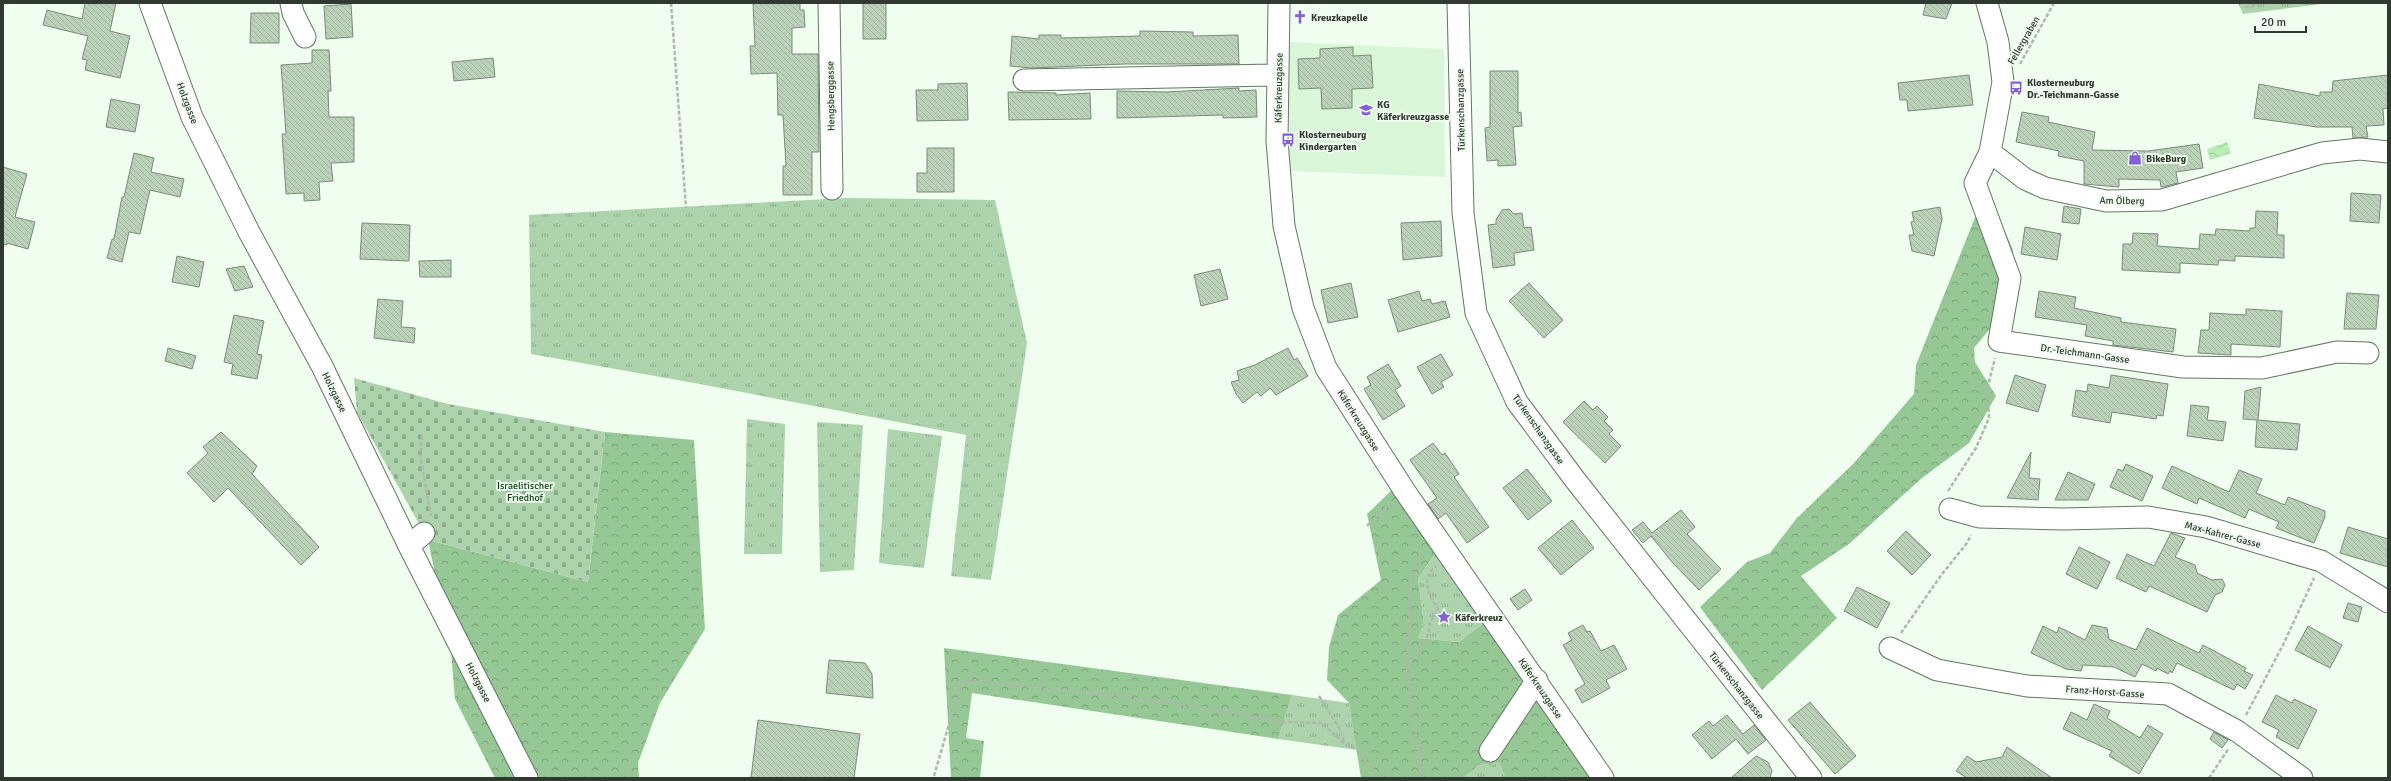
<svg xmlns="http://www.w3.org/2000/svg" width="2391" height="781" font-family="Signika,sans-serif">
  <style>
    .built { fill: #d9f6d8 }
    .grass { fill: url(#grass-tufts) }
    .forest { fill: url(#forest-crowns) }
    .cemetery { fill: url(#cemetery-stones) }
    .water { fill: url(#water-waves) }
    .building { fill: url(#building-back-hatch); stroke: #788d77 }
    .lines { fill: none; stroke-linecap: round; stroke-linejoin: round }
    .minor-casing { stroke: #637762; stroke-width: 23 }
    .path { stroke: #adb9ac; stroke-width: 2.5; stroke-dasharray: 4 2; stroke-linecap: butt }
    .minor { stroke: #fff; stroke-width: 21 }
    .labels { text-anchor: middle; stroke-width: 4; stroke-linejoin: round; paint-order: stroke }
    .poi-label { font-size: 10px; font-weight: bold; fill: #313a31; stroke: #f0feef; text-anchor: start }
    .street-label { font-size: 10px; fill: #313a31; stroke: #f0feef }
    .park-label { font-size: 10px; fill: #0e4413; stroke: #f0feef }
  </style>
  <defs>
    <pattern id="grass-tufts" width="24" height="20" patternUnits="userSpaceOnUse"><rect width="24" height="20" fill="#acd3ab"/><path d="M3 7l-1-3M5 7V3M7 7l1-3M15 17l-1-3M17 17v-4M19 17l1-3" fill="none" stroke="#8dac8c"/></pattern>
    <pattern id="forest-crowns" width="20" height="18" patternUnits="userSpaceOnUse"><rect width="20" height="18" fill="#95c894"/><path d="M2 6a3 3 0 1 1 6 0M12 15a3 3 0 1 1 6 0" fill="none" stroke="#7aa379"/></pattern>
    <pattern id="cemetery-stones" width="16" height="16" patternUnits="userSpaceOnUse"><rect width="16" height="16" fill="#acd3ab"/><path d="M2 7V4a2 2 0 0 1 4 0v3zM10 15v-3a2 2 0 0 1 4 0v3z" fill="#8dac8c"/></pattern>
    <pattern id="water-waves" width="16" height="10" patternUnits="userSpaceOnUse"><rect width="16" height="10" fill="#b7ecb6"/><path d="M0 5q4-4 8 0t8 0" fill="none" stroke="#9ecb9d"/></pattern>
    <pattern id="building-back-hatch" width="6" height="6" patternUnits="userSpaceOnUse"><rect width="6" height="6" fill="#bbd1ba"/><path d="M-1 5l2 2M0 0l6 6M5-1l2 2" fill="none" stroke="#a1b4a0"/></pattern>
  </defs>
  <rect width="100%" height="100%" fill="#f0feef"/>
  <!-- built -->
  <path class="built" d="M1286 42 1444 49 1445 177 1290 171Z"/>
  <!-- grass -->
  <path class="grass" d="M2238 3H2329L2243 14Z
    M846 198 995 200 1027 343 991 580 951 576 966 435 700 384 531 354 529 215Z
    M747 419 785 424 782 554H744Z
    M817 422 863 425 854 570 820 572Z
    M888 429 942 436 924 568 879 563Z
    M1436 552 1485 622 1459 642 1418 638 1424 624 1418 579Z
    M1292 695 1349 703 1357 750 1278 739Z
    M1499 763 1506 778H1463L1479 765Z"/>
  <!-- forest -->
  <path class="forest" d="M1986 190 2013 250 2003 313 1974 348 1975 362 1996 396 1969 443 1922 478 1849 544 1801 576 1837 618 1762 690 1700 607 1747 562 1770 553 1796 519 1854 463 1914 394 1916 365Z
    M605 432 694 440 705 629 660 703 638 763 639 778H495L455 699 451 651 428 540 588 582Z
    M1393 489 1436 552 1418 579 1424 624 1418 638 1459 642 1485 622 1594 778H1506L1499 763 1479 765 1463 778H1361L1349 703 1327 680 1329 647 1338 615 1381 580 1367 514Z
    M944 648 1292 695 1278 739 972 693 966 738 984 741 980 778H951Z"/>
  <!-- cemetery -->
  <path class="cemetery" d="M354 378 448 404 605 432 588 582 428 540 357 412Z"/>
  <!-- water -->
  <path class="water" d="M2227 142 2231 153 2210 160 2207 149Z"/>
  <!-- building -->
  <path class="building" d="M85 3H116L110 31 130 36 120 78 85 70 87 60 82 59 88 36 43 25 47 10 82 19Z
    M753 3H800V10H804L805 27 792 28V54H818L819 152H812V195H783V166H786L783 115H778L777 73 751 74 750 46H755Z
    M863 3H886V39H863Z
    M1926 3H1952L1946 19 1923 15Z
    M351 4 353 37 326 39 324 6Z
    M251 13H279V43H250Z
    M1140 31 1193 32V36L1238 35 1239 64H1125L1031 68 1010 66 1012 36 1039 39V35H1061V38L1140 36Z
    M1353 47V56L1371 55 1373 88 1352 89V108L1322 109 1321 88 1299 89 1298 59 1320 58V49Z
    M312 50H329L331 91H328L329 117H354V162L331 163 333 181 319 182 320 200 304 201V193L286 194 282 134H286L281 65 312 63Z
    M493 58 495 77 454 81 452 62Z
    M1490 71H1518V113L1521 112 1522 126 1513 127 1516 165 1498 166V160L1487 161 1485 128 1490 127Z
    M1969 75 1973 105 1908 111 1907 100H1900L1898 83Z
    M2388 75V108L2383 109 2384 125 2366 126 2368 137 2353 138 2352 127H2317L2254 118 2259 84 2320 96V92H2332L2333 81Z
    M967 83 968 120 917 121 916 90H938V84Z
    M1239 88V91L1256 90 1257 117 1223 118V115L1117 118V91L1166 92Z
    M1008 92 1056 93V95L1090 93 1091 119 1009 120Z
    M111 99 140 105 135 132 106 127Z
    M2022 112 2049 117 2048 122 2095 132 2092 150 2148 151 2199 144 2203 168 2176 172 2178 183 2166 186 2161 187 2160 180 2119 179V187L2084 184V161L2058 156 2059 151 2016 142Z
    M927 148H954V192H917V173H927Z
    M134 153 154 158 151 172 184 179 180 197 150 190 140 234 129 232 122 262 107 258 112 239H114L122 197H124Z
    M3 167 27 174 15 217 35 222 28 249 7 243V245L3 244Z
    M2351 193 2381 195 2379 223 2350 221Z
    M2064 206 2081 209 2079 224 2062 222Z
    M1940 207 1942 219 1934 256 1912 251 1909 235H1914L1911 222 1914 221 1912 212Z
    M1509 209 1514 214 1522 213 1524 228 1531 227 1534 250 1514 253 1515 265 1493 268 1488 225 1496 224V220L1502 210Z
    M2256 211 2278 212 2277 235H2284V258L2235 256V261L2219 260 2218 265 2180 263V273L2122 270 2123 244H2132L2133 233 2158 234 2157 246 2199 249 2200 234 2215 235 2216 229 2250 231V228H2255Z
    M1441 221 1442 256 1403 260 1401 223Z
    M362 223 410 225 409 261 360 259Z
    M2025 227 2061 234 2057 260 2021 254Z
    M177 256 204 262 199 287 172 282Z
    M451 260V277H420L419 261Z
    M244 266 253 287 235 291 226 269Z
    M1220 269 1228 299 1201 306 1194 275Z
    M1351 283 1358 317 1328 323 1321 290Z
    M1529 283 1563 320 1544 338 1509 301Z
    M1419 291 1422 301 1430 299 1432 304 1445 301 1450 317 1398 332 1388 300Z
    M2039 291 2076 297 2074 308 2121 318V322L2176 329 2173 352 2113 345V341L2085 336 2087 325 2035 317Z
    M2347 293 2379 295 2376 329H2344Z
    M378 299 403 301 401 327 415 328 414 343 374 338Z
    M2246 309 2282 311 2280 347 2231 344V355L2198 353 2201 330H2209L2210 313 2246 315Z
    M234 315 264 321 257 354 262 355 257 379 231 374 233 364 224 362Z
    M168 348 196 356 192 369 165 361Z
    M1288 348 1294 360 1297 358 1308 376 1276 395 1270 388 1261 396 1257 392 1243 403 1236 394 1231 382 1239 380 1237 371 1255 365Z
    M1441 354 1453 375 1441 382 1444 387 1432 394 1417 367Z
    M1388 364 1401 386 1395 390 1405 406 1383 420 1364 389 1371 385 1367 377Z
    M2015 375 2046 385 2038 412 2006 403Z
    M2111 375 2168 384 2163 416 2157 415 2156 419 2112 412 2110 423 2072 416 2076 390 2087 392 2088 384 2109 388Z
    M2261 387 2258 420 2300 424 2297 450 2255 447 2257 420 2243 419 2245 391Z
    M1584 401 1593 410 1597 406 1608 417 1604 421 1613 430 1609 434 1621 446 1605 463 1563 422Z
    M2191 405 2209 407 2207 420 2226 422 2223 441 2187 436Z
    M221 432 257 466 252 474 319 547 301 565 228 488 214 502 187 473 208 453 203 447Z
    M1433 443 1442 455 1445 453 1459 474 1454 477 1489 527 1467 543 1446 513 1438 519 1428 504 1437 498 1410 460Z
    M2031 452 2029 478 2040 479 2038 500 2007 498Z
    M2126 464 2153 476 2142 501 2110 487 2118 469 2123 471Z
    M2172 466 2229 492 2239 470 2262 479 2256 493 2285 505 2288 497 2325 511V517L2314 543 2276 528 2279 522 2249 509 2245 518 2199 498 2197 504 2162 488Z
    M1527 469 1552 501 1528 520 1503 488Z
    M2068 472 2095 484 2088 500H2055Z
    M1681 510 1695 527 1687 534 1721 569 1699 590 1672 562 1651 536 1643 543 1632 530 1643 522 1652 533Z
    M1572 520 1594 548 1561 575 1538 548Z
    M2348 527 2388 539V567L2340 553Z
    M1906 531 1931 555 1912 575 1887 551Z
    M2171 533 2185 538 2175 557 2195 565 2197 573 2212 580 2222 579 2225 585 2222 592 2215 595 2207 612 2149 586 2146 592 2116 578 2127 554 2154 566Z
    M2079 547 2110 562 2097 589 2066 574Z
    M1857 587 1890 603 1877 628 1844 611Z
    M1525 589 1532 600 1518 610 1510 599Z
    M2348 603 2362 607 2358 622 2343 618Z
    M1583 625 1587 632 1590 631 1601 651 1614 645 1627 669 1606 680 1610 688 1582 703 1575 690 1585 684 1563 645 1572 640 1568 633Z
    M2092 625 2107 628 2109 639 2136 650 2147 628 2199 653 2203 645 2246 668 2244 671 2253 675 2245 689 2237 684 2234 690 2177 663 2172 673 2170 671 2168 674 2157 668 2156 671 2142 664 2135 677 2114 667 2083 665 2081 671 2066 669 2031 653 2043 626 2057 633 2059 627 2085 640Z
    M2308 626 2342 645 2330 668 2295 650Z
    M829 660 865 663 872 674 873 698 826 693Z
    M2276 695 2292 703 2294 699 2317 710 2298 749 2276 737 2279 730 2262 722Z
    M1810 702 1856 756 1835 774 1788 720Z
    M2094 704 2110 711 2107 718 2140 738 2148 725 2163 734 2139 774 2109 756 2112 751 2063 729 2071 712 2087 720Z
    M1727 715 1743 734 1754 725 1766 740 1748 754 1736 739 1712 759 1692 735 1709 721 1713 726Z
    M758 720 860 734 854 778H751Z
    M2214 732 2228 740 2222 748 2210 739Z
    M2007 747 2052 778H1967L1956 771 1967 756 1976 762 2002 757Z
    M1756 756 1768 762 1772 771 1770 778H1731Z"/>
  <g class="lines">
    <!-- minor casing -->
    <g class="minor-casing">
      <path id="minor" d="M150 3 192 117 249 232 322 366 409 546 527 778
        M291 3 293 13 305 37
        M829 3 832 189
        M1279 3 1277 141 1284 226 1303 308 1326 368 1404 490 1603 778
        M1458 3 1463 213 1476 313 1517 402 1576 481 1811 778
        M1987 3 1998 42 2003 82 1990 152 2025 179 2045 188 2106 201 2162 200 2322 153 2360 149 2388 152
        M1024 80 1278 75
        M1990 152 1975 183 2010 278 1999 341 2183 367 2262 368 2337 352 2368 353
        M1950 509 1979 517 2063 519 2148 517 2206 527 2321 561 2388 602
        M409 546 424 533
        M1890 648 1937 670 2027 686 2168 694 2237 731 2302 778
        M1490 751 1537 680"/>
    </g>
    <!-- path -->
    <path class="path" d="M671 3 686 208
      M2245 7 2265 3
      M2020 64 2054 3
      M422 436 420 454 431 516
      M1948 491 1976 448 1989 418 1987 390 1995 358
      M1367 526 1390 503
      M1901 633 1942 574 1967 543 1971 535
      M1407 668 1428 635 1430 623 1438 609C1429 595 1420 579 1436 566
      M1319 696 1338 726 1345 743
      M2246 715 2283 645 2314 578
      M934 776 960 686 970 680 1169 702 1283 722 1321 723 1345 744 1357 749 1379 778
      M1422 778 1407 669 1411 577 1423 550
      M2209 778 2229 748"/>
    <!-- minor -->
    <use href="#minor" class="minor"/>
  </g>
  <!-- icons -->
  <defs>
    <g id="church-bare" transform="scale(1.08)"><path d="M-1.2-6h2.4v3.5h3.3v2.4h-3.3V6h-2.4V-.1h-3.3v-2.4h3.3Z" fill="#855fda" stroke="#f0feef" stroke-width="2.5" paint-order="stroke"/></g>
    <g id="bus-bare" transform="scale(1.08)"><path d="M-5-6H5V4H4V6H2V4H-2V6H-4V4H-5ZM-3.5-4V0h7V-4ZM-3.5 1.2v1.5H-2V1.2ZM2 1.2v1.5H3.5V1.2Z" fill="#855fda" stroke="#f0feef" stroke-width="2.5" paint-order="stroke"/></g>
    <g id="school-bare" transform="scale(1.08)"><path d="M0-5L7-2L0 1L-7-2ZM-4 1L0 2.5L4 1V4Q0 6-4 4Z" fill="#855fda" stroke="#f0feef" stroke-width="2.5" paint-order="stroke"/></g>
    <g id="shop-bare" transform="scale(1.08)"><path d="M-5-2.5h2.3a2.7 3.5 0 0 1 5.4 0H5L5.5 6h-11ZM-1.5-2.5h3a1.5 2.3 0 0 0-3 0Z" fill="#855fda" stroke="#f0feef" stroke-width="2.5" paint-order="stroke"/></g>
    <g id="sight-bare" transform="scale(1.08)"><path d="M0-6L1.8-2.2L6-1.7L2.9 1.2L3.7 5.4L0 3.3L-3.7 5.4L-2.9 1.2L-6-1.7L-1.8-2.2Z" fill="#855fda" stroke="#f0feef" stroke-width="2.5" paint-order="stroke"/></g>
  </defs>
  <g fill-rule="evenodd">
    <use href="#church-bare" x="1300" y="17"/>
    <use href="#bus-bare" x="2016" y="88"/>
    <use href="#school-bare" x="1366" y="110"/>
    <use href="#bus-bare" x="1288" y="140"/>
    <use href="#shop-bare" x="2135" y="158"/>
    <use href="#sight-bare" x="1444" y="617"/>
  </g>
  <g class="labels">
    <!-- poi labels -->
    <g class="poi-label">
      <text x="1311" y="21">Kreuzkapelle</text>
      <text x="2027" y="86">Klosterneuburg<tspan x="2027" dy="12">Dr.-Teichmann-Gasse</tspan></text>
      <text x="1377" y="108">KG<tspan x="1377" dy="12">Käferkreuzgasse</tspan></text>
      <text x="1299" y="138">Klosterneuburg<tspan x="1299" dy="12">Kindergarten</tspan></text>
      <text x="2146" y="162">BikeBurg</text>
      <text x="1455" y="621">Käferkreuz</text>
    </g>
    <!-- street labels -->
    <g class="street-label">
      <text transform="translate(2023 40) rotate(-60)" y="4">Fellergraben</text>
      <text transform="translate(1278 88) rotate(-89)" y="4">Käferkreuzgasse</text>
      <text transform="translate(830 96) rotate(-91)" y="4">Hengsberggasse</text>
      <text transform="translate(188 103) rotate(69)" y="4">Holzgasse</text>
      <text transform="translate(1460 110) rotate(-91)" y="4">Türkenschanzgasse</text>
      <text transform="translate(2122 200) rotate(1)" y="4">Am Ölberg</text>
      <text transform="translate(2085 353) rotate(8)" y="4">Dr.-Teichmann-Gasse</text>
      <text transform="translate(335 392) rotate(64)" y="4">Holzgasse</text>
      <text transform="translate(1359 420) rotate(58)" y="4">Käferkreuzgasse</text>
      <text transform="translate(1539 429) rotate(55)" y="4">Türkenschanzgasse</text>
      <text transform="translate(2223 534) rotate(15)" y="4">Max-Kahrer-Gasse</text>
      <text transform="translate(479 682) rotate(63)" y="4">Holzgasse</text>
      <text transform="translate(1737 685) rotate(52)" y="4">Türkenschanzgasse</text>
      <text transform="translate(1541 688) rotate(56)" y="4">Käferkreuzgasse</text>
      <text transform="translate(2105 691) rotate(4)" y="4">Franz-Horst-Gasse</text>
    </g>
    <!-- park labels -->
    <g class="park-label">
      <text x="525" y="489">Israelitischer<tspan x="525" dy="12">Friedhof</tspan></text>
    </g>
  </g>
  <!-- border -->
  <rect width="2391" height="781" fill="none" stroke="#313a31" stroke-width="8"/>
  <!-- scale -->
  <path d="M2255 26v6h51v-6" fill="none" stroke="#313a31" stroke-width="2"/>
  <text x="2261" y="26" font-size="12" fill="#313a31" stroke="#f0feef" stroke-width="3" paint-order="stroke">20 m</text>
</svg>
